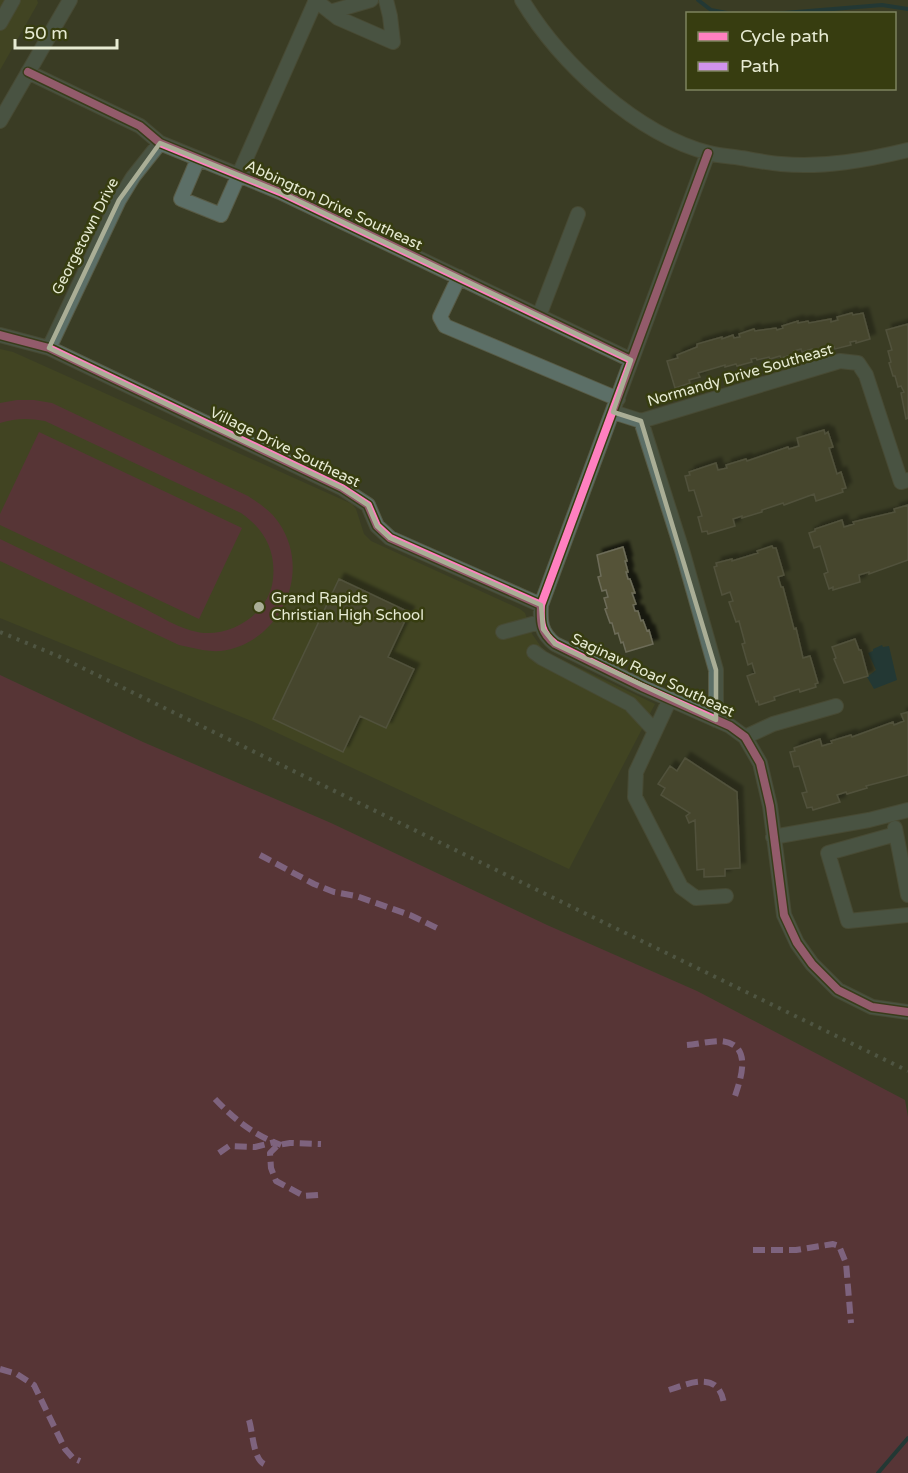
<svg xmlns="http://www.w3.org/2000/svg" width="908" height="1473" font-family="'Varela Round',sans-serif">
  <style>
    .built { fill: #494f1f }
    .green { fill: #7a2d4d }
    .water { fill: #073447 }
    .lines { fill: none; stroke-linecap: round; stroke-linejoin: round }
    .stream { stroke: #073447; stroke-width: 4 }
    .building { fill: #545338; stroke: #6d6c59; stroke-width: 1.5; filter: url(#shadow) }
    .minor-casing { stroke: #585b46; stroke-width: 16 }
    .minor { stroke: #5c6f67; stroke-width: 14 }
    .rail { stroke: #687467; stroke-width: 4; stroke-dasharray: 3 6; stroke-linecap: butt }
    .quiet { stroke: #d193ec; stroke-width: 6; stroke-dasharray: 12 6; stroke-linecap: butt }
    .cycleway-casing { stroke: #373d10; stroke-width: 11 }
    .cycleway { stroke: #ff80c0; stroke-width: 8 }
    .marked { fill: none; stroke: #aaae96; stroke-width: 4.5; stroke-linejoin: round }
    .poi-dot { fill: #aaae96; stroke: #373d10; stroke-width: 2 }
    .labels { text-anchor: middle; stroke-width: 5; stroke-linejoin: round; paint-order: stroke }
    .street-label { font-size: 15px; fill: #e7ebd3; stroke: #373d10 }
    .poi-label { font-size: 15px; fill: #e7ebd3; stroke: #373d10; text-anchor: start }
  </style>
  <defs>
    <filter id="shadow"><feDropShadow dx="5.5" dy="-5.5" stdDeviation="1.5" flood-color="#0009"/></filter>
  </defs>
  <rect width="100%" height="100%" fill="#3a3d25"/>
  <!-- built -->
  <path class="built" d="M0 0H37L38 3 0 70Z
    M0 349 13 352 352 504 356 509 364 534 371 541 520 609 525 613 532 634 544 651 655 704 569 869 254 722 0 618Z"/>
  <!-- green -->
  <path class="green" d="M17 400H34L52 403 248 496C260 504 271 511 279 523 313 573 280 643 221 651 207 652 193 648 179 645L0 561V539C46 561 91 583 137 605 157 614 181 631 204 633 236 635 270 611 273 579 276 550 264 529 241 513L45 421C29 418 16 418 0 423V403Z
    M39 432 242 528 199 619 0 525V514Z
    M0 675 143 742 331 823 547 925 697 991 905 1100 908 1117V1473H0Z"/>
  <!-- water -->
  <path class="water" d="M882 645 883 647 889 646 897 680 874 689 867 677 876 670 868 653 873 651V649Z"/>
  <g class="lines">
    <!-- stream -->
    <path class="stream" d="M698 0 711 10 732 14
      M772 14 882 5 908 9
      M878 1473 908 1438"/>
  </g>
  <!-- building -->
  <path class="building" d="M852 313 853 315 863 313 870 339 856 343V341L850 342 851 345 835 349 834 347 824 350 823 348 812 351V349L802 352 801 349 794 351 795 354 781 358 780 356 770 359 769 357 757 360 756 358 751 359 752 362 737 366 736 364 725 367V365L698 373 700 377 689 380 690 383 675 388 667 361 678 358 677 355 697 347V344L722 337V339L733 335 734 338 740 337 739 334 754 329 755 331 776 328 777 330 783 328 782 326 798 321V323L808 321 809 323 831 319V322L838 320 837 317Z
    M908 324V418L906 419 901 393 904 392 901 386 898 387 895 376H893L889 363 891 362 888 351 892 350 886 330Z
    M824 430 825 434 828 432 833 447 829 448 837 474 841 472 846 488 842 489 843 492 816 501 814 494 784 505 783 503 762 510V512L742 518V516L733 519 735 526 708 534 707 531 702 532 698 517 702 516 694 490 689 491 685 476 690 475 689 472 716 463 718 470 727 468 726 465 746 459 747 461 788 447 789 449 799 446 797 438Z
    M908 505V560L869 574V572L859 575 860 582 833 590V587L829 589 824 574 828 572 820 546 814 548 809 533 815 531V529L842 520 844 527 854 524 853 522 895 512 894 509Z
    M772 546 773 548H776L784 575 778 577 781 587H783L794 629 796 628 803 658 810 656 818 683 815 684 816 687 800 692 799 689 774 697 775 700 759 705 758 701 756 702 747 676 755 673 752 663 748 665 742 644 745 643 739 621 736 622 729 602 733 601 730 592 722 595 714 567 717 566 716 563 732 559V561L758 553 757 551Z
    M623 547 627 561H625L628 572H626L628 579H630L635 593H632L636 604 633 605 635 611H638L641 621 643 620 647 631 649 630 653 644 626 652 623 642 621 643 618 633 615 634 612 623H610L605 609 607 608 604 598 608 597 606 590 602 591 598 577 601 576 597 555Z
    M339 579 409 612 388 657 414 669 386 728 360 716 343 752 273 719Z
    M855 639 859 650H861L868 676 844 683 834 659 836 658 832 647Z
    M908 712V775L866 786 867 788 847 794 846 792 837 795 840 802 813 810 812 807 807 808 802 793 807 792 799 766 794 767 790 752 795 751 794 748 820 739 822 746 832 743 831 741 851 735 852 737 893 722 894 725 904 721 901 714Z
    M685 758 737 792 740 868 725 869V876L704 877V869L697 870 695 820 689 823 686 816 690 813 661 795 665 788 658 784 670 766 677 771Z"/>
  <g class="lines">
    <!-- minor casing -->
    <g class="minor-casing">
      <path id="minor" d="M315 0 338 18 393 42 390 16 386 0
        M522 0C560 63 636 134 709 153 719 156 730 156 741 158 754 160 768 163 781 164 824 168 867 160 908 150
        M330 12 371 0
        M0 23 13 0
        M28 72 140 126 160 143 280 192 631 360
        M0 121 70 0
        M708 153 541 605C540 623 541 633 555 644L642 687 730 726 745 737 760 763 770 806 784 915 797 943 812 964 838 990 872 1007 908 1012
        M198 159 181 199 221 215 316 0
        M459 277 440 317 445 326 618 399
        M539 316 578 214
        M0 335 49 348 342 488 368 505 377 526 390 538 541 605
        M49 348 119 200 133 177 160 143
        M613 412 641 421 682 550 716 670V720
        M641 421 840 361 858 363 866 375 901 482 908 480
        M503 632 540 622
        M534 652 542 658 630 704 655 731
        M670 699 636 772 635 797 681 887 696 898 726 896
        M745 737 773 724 836 706
        M895 828 908 895
        M896 834 828 853 848 921 908 915
        M773 837 869 820 908 810"/>
    </g>
    <!-- minor -->
    <use href="#minor" class="minor"/>
    <!-- rail -->
    <path class="rail" d="M0 632 58 656 908 1071"/>
    <!-- quiet -->
    <path class="quiet" d="M260 855 314 884 334 892 356 896 410 915 439 929
      M687 1045C698 1044 710 1041 721 1041 753 1044 741 1078 735 1096
      M215 1099C235 1120 254 1135 281 1145
      M219 1153 229 1146 255 1147 275 1142
      M318 1195 304 1196 276 1181 271 1168 270 1153 278 1145 290 1143 321 1144
      M753 1250H796L833 1244 839 1246 846 1263 851 1323
      M0 1369 17 1374 34 1385 65 1449 73 1458 80 1461
      M669 1390C692 1382 719 1371 724 1404
      M249 1420C253 1433 253 1458 264 1464"/>
    <!-- cycleway casing -->
    <g class="cycleway-casing">
      <path id="cycleway" d="M28 72 140 126 160 143 280 192 631 360
        M708 153 541 605C540 623 541 633 555 644L642 687 730 726 745 737 760 763 770 806 784 915 797 943 812 964 838 990 872 1007 908 1012
        M0 335 49 348 342 488 368 505 377 526 390 538 541 605"/>
    </g>
    <!-- cycleway -->
    <use href="#cycleway" class="cycleway"/>
  </g>
  <!-- marked area -->
  <path d="M0 0H908V1473H0ZM160 143 280 192 631 360 613 412 641 421 716 670V720L555 644 543 629 541 605 390 538 377 526 368 505 342 488 49 348 119 200Z" fill="#3a3d25" fill-opacity=".55" fill-rule="evenodd"/>
  <path class="marked" d="M160 143 280 192 631 360 613 412 641 421 716 670V720L555 644 543 629 541 605 390 538 377 526 368 505 342 488 49 348 119 200Z"/>
  <!-- markers -->
  <circle class="poi-dot" cx="259" cy="607" r="6"/>
  <g class="labels">
    <!-- street labels -->
    <g class="street-label">
      <text transform="translate(334 205) rotate(25)" y="5">Abbington Drive Southeast</text>
      <text transform="translate(85 236) rotate(-63)" y="5">Georgetown Drive</text>
      <text transform="translate(740 375) rotate(-16)" y="5">Normandy Drive Southeast</text>
      <text transform="translate(285 447) rotate(26)" y="5">Village Drive Southeast</text>
      <text transform="translate(653 675) rotate(25)" y="5">Saginaw Road Southeast</text>
    </g>
    <!-- poi labels -->
    <g class="poi-label">
      <text x="271" y="603">Grand Rapids<tspan x="271" dy="17">Christian High School</tspan></text>
    </g>
  </g>
  <!-- legend -->
  <rect x="686" y="12" width="210" height="78" fill="#373d10" stroke="#7d835e" stroke-width="1.5"/>
  <rect x="698" y="32" width="30" height="9" fill="#ff80c0" stroke="#7d835e" stroke-width="1.5"/>
  <text x="740" y="42" font-size="18" fill="#e7ebd3">Cycle path</text>
  <rect x="698" y="62" width="30" height="9" fill="#d193ec" stroke="#7d835e" stroke-width="1.5"/>
  <text x="740" y="72" font-size="18" fill="#e7ebd3">Path</text>
  <!-- scale -->
  <path d="M15 39v9h102v-9" fill="none" stroke="#e7ebd3" stroke-width="3"/>
  <text x="24" y="39" font-size="18" fill="#e7ebd3" stroke="#373d10" stroke-width="4.5" paint-order="stroke">50 m</text>
</svg>
